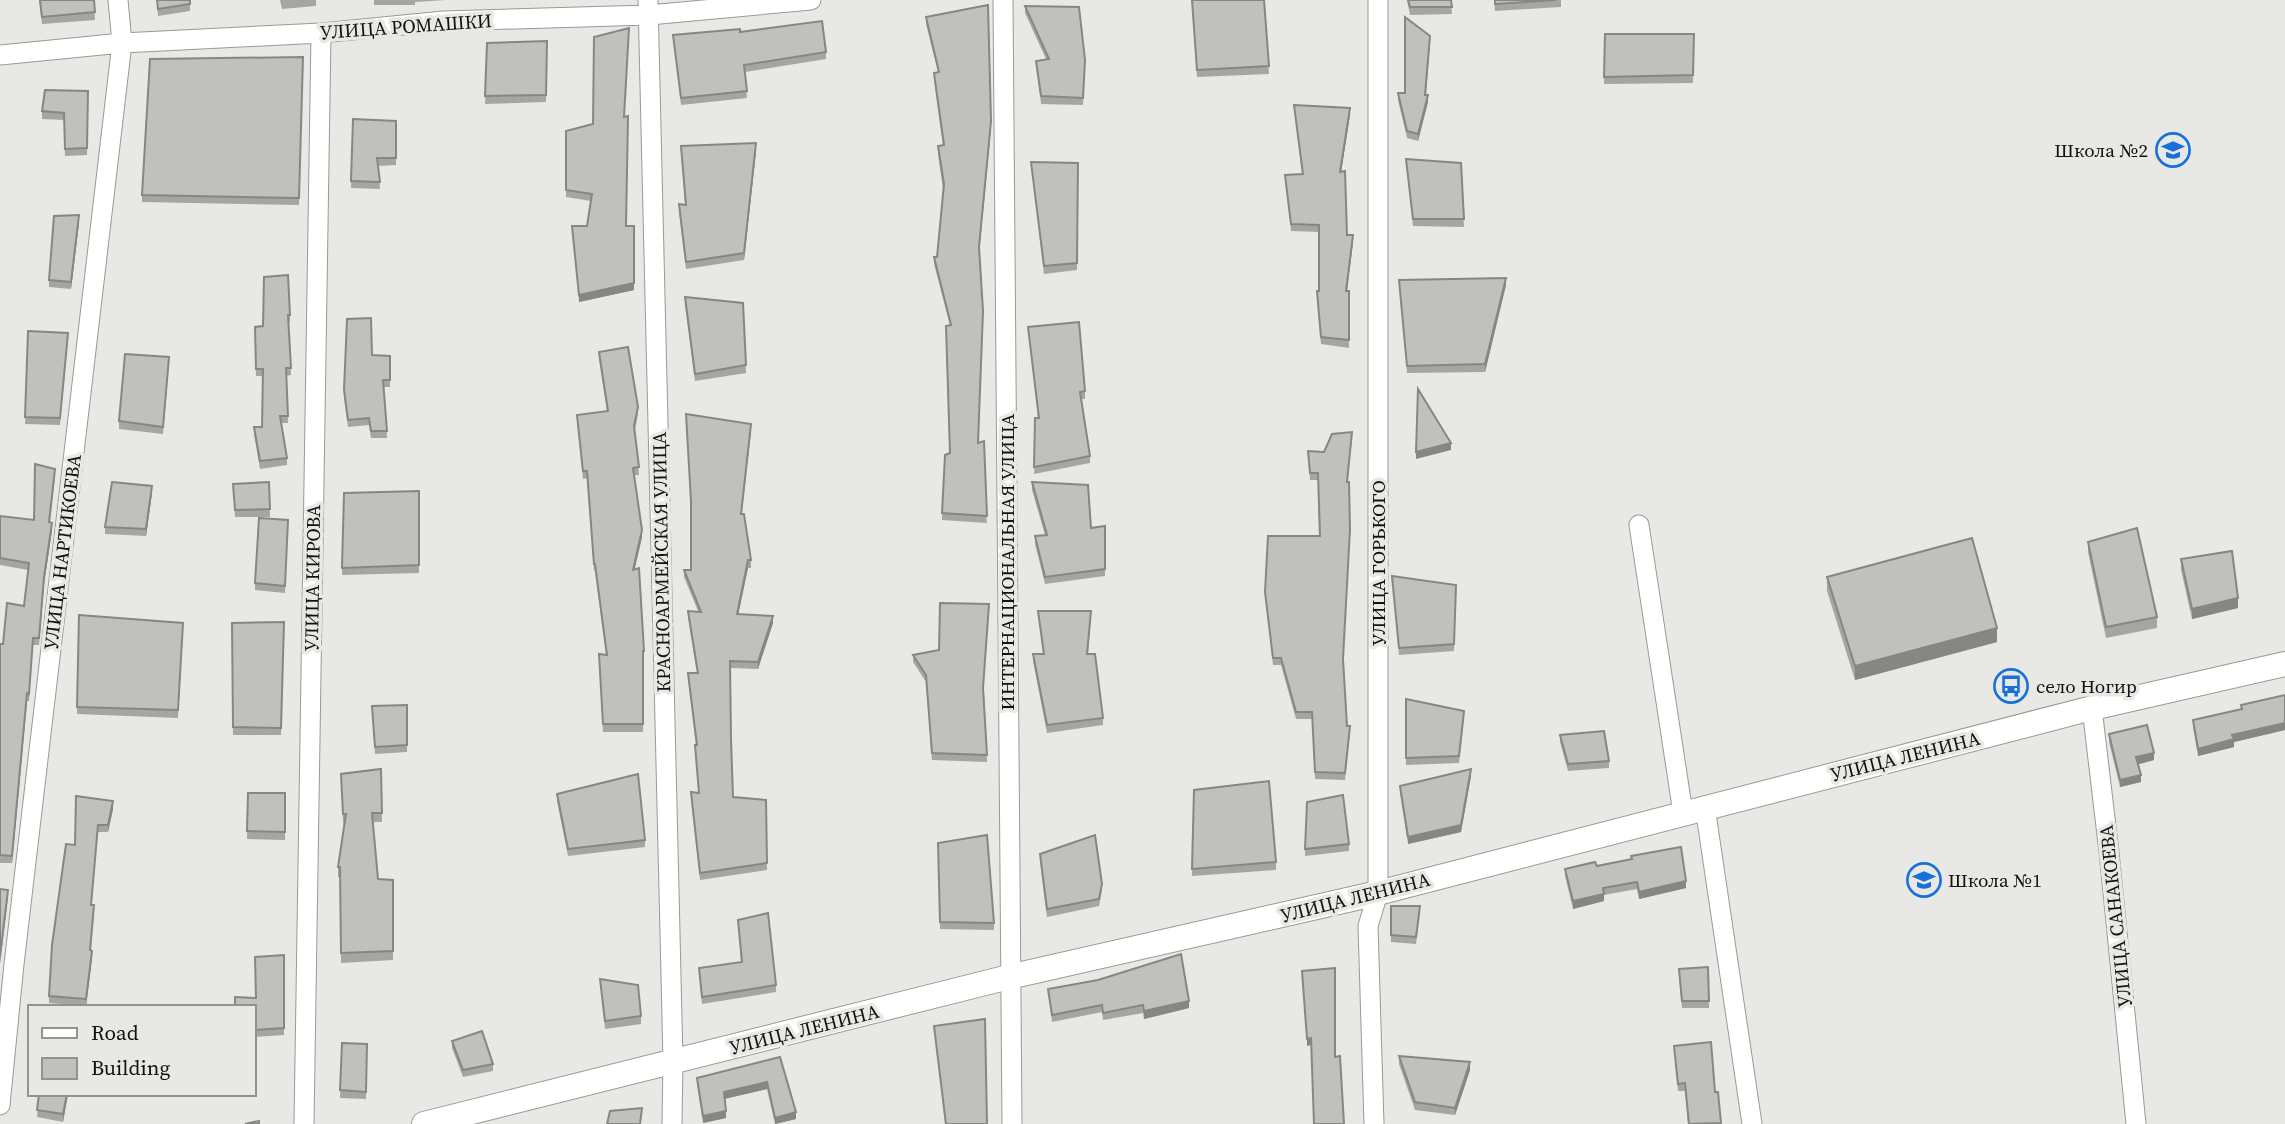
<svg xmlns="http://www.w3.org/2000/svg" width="2285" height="1124" font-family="'Source Serif 4',serif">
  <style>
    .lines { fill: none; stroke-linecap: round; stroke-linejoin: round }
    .minor-casing { stroke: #999995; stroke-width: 21 }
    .tertiary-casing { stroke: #999995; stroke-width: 26 }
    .minor { stroke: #fff; stroke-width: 19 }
    .tertiary { stroke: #fff; stroke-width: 24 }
    .wall { fill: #a5a5a2 }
    .shaded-wall { fill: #868684 }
    .building { fill: #c0c0bc; stroke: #868684; stroke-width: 2 }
    .labels { text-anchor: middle; stroke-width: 7; stroke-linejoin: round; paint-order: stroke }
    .street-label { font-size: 19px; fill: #111110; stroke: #e8e8e4 }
    .poi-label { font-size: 19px; fill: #111110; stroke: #e8e8e4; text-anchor: start }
  </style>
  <rect width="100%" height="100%" fill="#e8e8e4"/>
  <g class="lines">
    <!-- minor casing -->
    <g class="minor-casing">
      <path id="minor" d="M648 0 673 1061 672 1124
        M1003 0 1012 1124
        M0 55 122 43 321 33 444 21 649 15 811 0
        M1639 525 1683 813
        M2092 708 2109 852 2136 1124
        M1705 807 1752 1124
        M0 1105 14 964 122 43 118 0
        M304 1124 321 33
        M1374 1124 1368 926 1378 893V0"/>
    </g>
    <!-- tertiary casing -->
    <g class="tertiary-casing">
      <path id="tertiary" d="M424 1124 1009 977 1378 893 2092 708 2285 664"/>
    </g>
    <!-- minor -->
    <use href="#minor" class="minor"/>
    <!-- tertiary -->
    <use href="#tertiary" class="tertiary"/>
  </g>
  <!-- wall -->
  <path class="wall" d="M39 0H94L95 20 42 24Z
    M157 0H190V11L158 16Z
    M280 0H316V6L282 9Z
    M374 0H446L415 2V5H374Z
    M1192 0H1264L1269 74 1197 77Z
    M1407 0H1451L1452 14 1410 15Z
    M1494 0H1561V7L1495 11Z
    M1025 6 1085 68 1083 105 1041 104 1036 61 1046 59 1025 13Z
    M926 17 991 128 979 251V443L987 523 942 520V513L950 453V325L934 264V257H937L943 189 938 154V146L943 145 934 80V73L938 72 926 24Z
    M740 32 826 52V59L745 72 747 98 681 105 673 35Z
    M1605 34H1694L1693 83 1604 84Z
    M547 41 546 102 485 104 487 43Z
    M1430 43 1426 95 1428 102 1418 141 1407 138 1398 100V93H1405Z
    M303 57 299 205 142 202V195Z
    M88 91 87 155 65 156 64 120 42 119V111Z
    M1294 105 1350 115 1341 172 1347 235 1353 242 1347 291H1349V348L1321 344 1317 298V291H1319V232L1291 231 1285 175 1302 174Z
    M625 117 626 226 634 290 579 302 572 226H587L591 201 566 197V131Z
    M353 119 396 121V165L378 166 380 189 351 188Z
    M681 146 756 151 744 260 686 269 679 212V204L685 205Z
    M1406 159 1461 163 1464 227 1413 226Z
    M1031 162 1078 163 1077 270 1044 274Z
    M79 223 71 289 49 287V280Z
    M288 275 290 322H288L291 375 286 376 288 423H281L287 458V465L260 469 254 434V427H262L263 376H256L255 327 263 326Z
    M1399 280 1506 285 1485 372 1407 373Z
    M685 297 743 303 746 373 695 381 685 304Z
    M347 319 372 355 390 356V387H384L387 438H371L369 425 348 427 344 398Z
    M1028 327 1085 391V399H1081L1090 456V463L1034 474 1038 418Z
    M28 331 68 340 60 425 25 424Z
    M599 352 638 414 635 430 639 475H634L642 537 634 569 644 651V658H643V732H603L599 661 606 655 595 571H594L587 478 583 479 577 422V415L607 411 599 359Z
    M169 364 163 434 119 429V421Z
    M751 431 741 514 751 560V568H748L738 614 773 623 758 669 730 668 731 739 733 797 766 800 767 870 700 880 691 800V792L699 793 695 752V745H696L688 680V673H697L688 618V611H698L684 577V570H691Z
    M1352 439 1347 482 1343 662 1347 726 1350 733 1345 780 1315 779 1312 719H1296L1281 665H1273L1265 592 1319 536 1318 480H1310L1308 451 1324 452Z
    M55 477 50 523 52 530 44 584 39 645H33L29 701H27L12 863H0V644H3L24 606 28 570 0 565V516L34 520Z
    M269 482 270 517H235L233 484Z
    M1032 482 1091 528 1105 526V576L1045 584 1035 544V536L1045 535 1032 490Z
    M419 491V573L342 575 344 493Z
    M152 493 146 536 105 534V527Z
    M288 520 285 593 255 590V583Z
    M2088 542 2157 617V628L2106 638 2088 552Z
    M2181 559 2238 608 2192 619 2181 570Z
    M1392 576 1456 585 1454 651 1399 655Z
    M1827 577 1997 642 1855 680 1827 591Z
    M1038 611 1091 618 1088 654 1103 718V725L1047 733 1033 661V654H1043Z
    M79 615 183 630 178 718 77 714Z
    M284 622 281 735H233L232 623Z
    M913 655 984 692 987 762 932 760 926 682 913 662Z
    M2285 697V730L2234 742V747L2198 756 2193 727V720L2241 709V705Z
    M1406 699 1464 719 1459 763 1406 765Z
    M407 705V752L375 754 372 706Z
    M2109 734 2154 760 2138 764 2141 782 2120 787 2109 742Z
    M1560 735 1609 761V768L1568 771 1560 742Z
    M381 769 382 822H373L378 879 393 880V960L341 963 340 877H338V867L344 823H343L341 774Z
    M1471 776 1461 832 1408 844 1400 793V786Z
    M1194 790 1276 862V870L1192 876Z
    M248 793H285V840L247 839Z
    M557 794 645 840V847L568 856 557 801Z
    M1307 802 1349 844V851L1305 856Z
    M113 809 108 832H98L91 905 94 913 91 950 92 958 86 1006 49 1003V996L75 845Z
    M938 843 994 923V930L940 929Z
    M1040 854 1102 891 1099 906 1047 917 1040 861Z
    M1631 856 1686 888 1639 899 1637 889 1604 895V901L1573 909 1565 876V869L1597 866 1631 859Z
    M1391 906 1420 913 1416 944 1391 942Z
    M738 920 776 985V992L702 1004 699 968 741 962Z
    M284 955V1035L254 1037V1007L255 998Z
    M1708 967 1709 1008H1682L1679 977Z
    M600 979 641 1016V1024L605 1029Z
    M1048 989 1189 1008 1144 1019 1143 1013 1103 1020 1102 1012 1052 1022Z
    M934 1026 987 1124H945Z
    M452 1041 493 1064V1071L463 1077 452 1048Z
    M342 1043 367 1044 366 1099 340 1098Z
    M1674 1046 1715 1092 1721 1124H1688L1685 1091H1678Z
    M1399 1056 1470 1070 1455 1115 1415 1110 1399 1064Z
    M780 1057 796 1119 775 1124 767 1089 724 1099 726 1118 703 1123 697 1085V1078Z
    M39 1094H68L63 1122 37 1117Z"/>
  <!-- shaded-wall -->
  <path class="shaded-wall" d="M1428 95V102L1418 141V134Z
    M1350 108V115L1340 179V172Z
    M991 121V128L979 254V247Z
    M756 143V151L744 260V253Z
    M79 215V223L71 289V282Z
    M634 226V290L579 302V295Z
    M1353 235V242L1346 298V291Z
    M1506 278V285L1485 372V364Z
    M751 424V431L741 521V514Z
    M1451 443V450L1416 459V452Z
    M152 486V493L146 536V529Z
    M52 523V530L44 584 39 645 44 577Z
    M642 530V537L633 577V570Z
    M748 560V568L737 621V614Z
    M2238 598V608L2192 619V609Z
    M773 616V623L758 669V662Z
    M1997 628V642L1855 680V666Z
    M27 693V701L12 863V856Z
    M2285 723V730L2234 742V747L2198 756V749L2232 735Z
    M2154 753V760L2136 765V757Z
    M1471 769V776L1461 832 1408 844V837Z
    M2141 775V782L2120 787V780Z
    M113 801V809L108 832V825Z
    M1686 881V888L1639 899V892Z
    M8 890V897L0 964V956Z
    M1604 894V901L1573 909V901Z
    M92 951V958L86 1006V999Z
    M1189 1001V1008L1144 1019V1011Z
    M1311 1038V1045L1307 1046V1039Z
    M1470 1062V1070L1455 1115V1108Z
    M767 1082V1089L724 1099V1092Z
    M67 1094H68L63 1122V1114Z
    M726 1111V1118L703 1123V1116Z
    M796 1112V1119L775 1124V1118Z"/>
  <!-- building -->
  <path class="building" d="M40 0H94L95 12 42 17Z
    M157 0H190V4L158 9Z
    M1192 0H1264L1269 66 1197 70Z
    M1408 0H1451L1452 7H1410Z
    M1495 0H1556L1495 4Z
    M988 5 991 121 979 247 983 311 978 443 984 441 987 516 942 513 945 455 950 453 946 326 951 325 934 257H937L944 184 938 146 944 145 934 73 939 72 926 17Z
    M1025 6 1079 7 1085 60 1083 98 1041 96 1036 61 1049 59Z
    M1405 17 1430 36 1425 95H1428L1418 134 1407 131 1398 93H1405Z
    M822 21 826 52 744 65 747 91 681 98 673 35 740 29V32Z
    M629 28 624 117 628 116 626 226H634V283L579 295 572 226H587L592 194 566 190V131L593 124 594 37Z
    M1605 34H1694L1693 75 1604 77Z
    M547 41 546 95 485 96 487 43Z
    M303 57 299 198 142 195 150 59Z
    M45 90 88 91 87 148 65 149 64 113 42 111Z
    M1294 105 1350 108 1340 172 1345 171 1347 235H1353L1346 291H1349V340L1321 337 1317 291H1319V225L1291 224 1285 175 1303 174Z
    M353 119 396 121V158H377L380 182 351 181Z
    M756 143 744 253 686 262 679 204 686 205 681 146Z
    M1406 159 1461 163 1464 219H1413Z
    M1031 162 1078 163 1077 263 1044 266Z
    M79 215 71 282 49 280 54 216Z
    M288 275 290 315H288L291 368H286L288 416H280L287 458 260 461 254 427H262L263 369H256L255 327 263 326 264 277Z
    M1506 278 1485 364 1407 366 1399 280Z
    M685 297 743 303 746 365 695 374Z
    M371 318 372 355 390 356V380H383L387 431H371L369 418 348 420 344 390 347 319Z
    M1079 322 1085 391 1080 392 1090 456 1034 467 1035 418H1039L1028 327Z
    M28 331 68 333 60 418 25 417Z
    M628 347 638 407 634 426 639 467 633 468 642 530 633 570 639 568 644 651H643V724H603L599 654 607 655 595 564H594L587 471H583L577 415 608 411 599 352Z
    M125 354 169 357 163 427 119 421Z
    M1418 389 1451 443 1416 452Z
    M686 414 751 424 741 514H744L751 560H748L737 614 773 616 758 662 730 661 731 739 733 797 766 800 767 863 700 873 691 792 699 793 695 745H697L688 673H698L688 611 701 612 684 570H691V501Z
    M1352 432 1347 482H1349L1350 529 1343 659 1347 726H1350L1345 773 1315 772 1312 712H1296L1281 658H1273L1265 592 1268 536H1320L1318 473H1310L1308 451 1324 452 1332 434Z
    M35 464 55 469 49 522 52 523 44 577 39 638H33L29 694 27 693 12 856 0 855V644H3L7 603 24 606 29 563 0 558V516L34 520Z
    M112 482 152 486 146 529 105 527Z
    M269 482 270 509 235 510 233 484Z
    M1032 482 1088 485 1091 528 1105 526V569L1045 577 1035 536 1047 535Z
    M419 491V565L342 568 344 493Z
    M259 518 288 520 285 586 255 583Z
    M2137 528 2157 617 2106 627 2088 542Z
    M1972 538 1997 628 1855 666 1827 577Z
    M2232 551 2238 598 2192 609 2181 559Z
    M1392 576 1456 585 1454 644 1399 648Z
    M940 603 989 604 983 688 987 755 932 753 926 675 913 655 939 650Z
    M1038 611H1091L1087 654H1095L1103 718 1047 725 1033 654H1044Z
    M79 615 183 623 178 710 77 707Z
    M284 622 281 728 233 727 232 623Z
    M2285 695V723L2232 735 2234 739 2198 749 2193 720 2242 709 2241 705Z
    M1406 699 1464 711 1459 756 1406 758Z
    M407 705V745L375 747 372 706Z
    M2147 725 2154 753 2136 757 2141 775 2120 780 2109 734Z
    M1604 731 1609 761 1568 764 1560 735Z
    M381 769 382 813H372L378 879 393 880V951L341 953 340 867H338L346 814H343L341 774Z
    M1471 769 1461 825 1408 837 1400 786Z
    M638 774 645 840 568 849 557 794Z
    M1269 781 1276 862 1192 869 1194 790Z
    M248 793H285V832L247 831Z
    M1343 795 1349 844 1305 849 1307 802Z
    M76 796 113 801 108 825H98L91 905H94L90 950 92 951 86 999 49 996 52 945 66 844 75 845Z
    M987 835 994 923 940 922 938 843Z
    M1095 835 1102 884 1099 899 1047 909 1040 854Z
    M1681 847 1686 881 1639 892 1637 882 1603 888 1604 894 1573 901 1565 869 1595 862 1597 866 1632 859 1631 856Z
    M0 889 8 890 0 956Z
    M1391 906H1420L1416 937 1391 935Z
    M768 913 776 985 702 997 699 968 742 962 738 920Z
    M1181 954 1189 1001 1144 1011 1143 1005 1103 1013 1102 1005 1052 1015 1048 989 1098 980Z
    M284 955V1028L254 1030V1007H235V997L256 998 255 957Z
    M1708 967 1709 1001H1682L1679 969Z
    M1335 968V1057L1340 1056 1344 1124H1314L1311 1038 1307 1039 1302 971Z
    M600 979 638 985 641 1016 605 1021Z
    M985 1019 987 1124H946L934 1026Z
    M482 1031 493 1064 463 1070 452 1041Z
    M1711 1042 1715 1092H1718L1721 1123 1689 1124 1685 1083 1678 1084 1674 1046Z
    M342 1043 367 1044 366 1092 340 1090Z
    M1399 1056 1470 1062 1455 1108 1415 1102Z
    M780 1057 796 1112 775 1118 767 1082 724 1092 726 1111 703 1116 697 1078Z
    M39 1094H67L63 1114 37 1110Z
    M642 1108 640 1124H607L610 1111Z
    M259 1121V1124H245Z"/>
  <!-- icons -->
  <defs>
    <g id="school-ring" transform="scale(1.75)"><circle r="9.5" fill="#e8e8e4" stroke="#1870da" stroke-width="1.5"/><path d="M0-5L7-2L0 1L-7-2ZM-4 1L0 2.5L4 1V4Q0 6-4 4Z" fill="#1870da"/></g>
    <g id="bus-ring" transform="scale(1.75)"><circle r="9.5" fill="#e8e8e4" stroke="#1870da" stroke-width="1.5"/><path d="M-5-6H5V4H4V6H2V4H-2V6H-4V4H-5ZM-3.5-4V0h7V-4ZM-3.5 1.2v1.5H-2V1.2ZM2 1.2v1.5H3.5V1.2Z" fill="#1870da"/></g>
  </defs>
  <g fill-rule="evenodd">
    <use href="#school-ring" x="2173" y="150"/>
    <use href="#bus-ring" x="2011" y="686"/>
    <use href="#school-ring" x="1924" y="880"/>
  </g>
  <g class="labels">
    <!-- street labels -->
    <g class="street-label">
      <text transform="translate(406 26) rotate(-4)" y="7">УЛИЦА РОМАШКИ</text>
      <text transform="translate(62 552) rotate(-83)" y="7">УЛИЦА НАРТИКОЕВА</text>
      <text transform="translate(661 562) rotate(-91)" y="7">КРАСНОАРМЕЙСКАЯ УЛИЦА</text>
      <text transform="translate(1007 562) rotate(-90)" y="7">ИНТЕРНАЦИОНАЛЬНАЯ УЛИЦА</text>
      <text transform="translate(1378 563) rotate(-90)" y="7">УЛИЦА ГОРЬКОГО</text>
      <text transform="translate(312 578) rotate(-89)" y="7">УЛИЦА КИРОВА</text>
      <text transform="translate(1905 756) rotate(-14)" y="7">УЛИЦА ЛЕНИНА</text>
      <text transform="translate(1355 897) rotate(-14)" y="7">УЛИЦА ЛЕНИНА</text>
      <text transform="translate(2115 916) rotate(-96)" y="7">УЛИЦА САНАКОЕВА</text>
      <text transform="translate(804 1029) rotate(-14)" y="7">УЛИЦА ЛЕНИНА</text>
    </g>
    <!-- poi labels -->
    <g class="poi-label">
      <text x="2148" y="157" text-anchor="end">Школа №2</text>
      <text x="2036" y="693">село Ногир</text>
      <text x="1948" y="887">Школа №1</text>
    </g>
  </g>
  <!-- legend -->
  <rect x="28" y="1005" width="228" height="91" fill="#e8e8e4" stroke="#92928f" stroke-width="2"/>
  <rect x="42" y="1028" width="35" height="10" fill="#ffffff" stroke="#92928f" stroke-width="2"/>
  <text x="91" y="1040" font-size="21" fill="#111110">Road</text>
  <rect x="42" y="1058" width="35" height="21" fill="#c0c0bc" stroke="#92928f" stroke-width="2"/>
  <text x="91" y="1075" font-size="21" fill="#111110">Building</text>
</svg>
